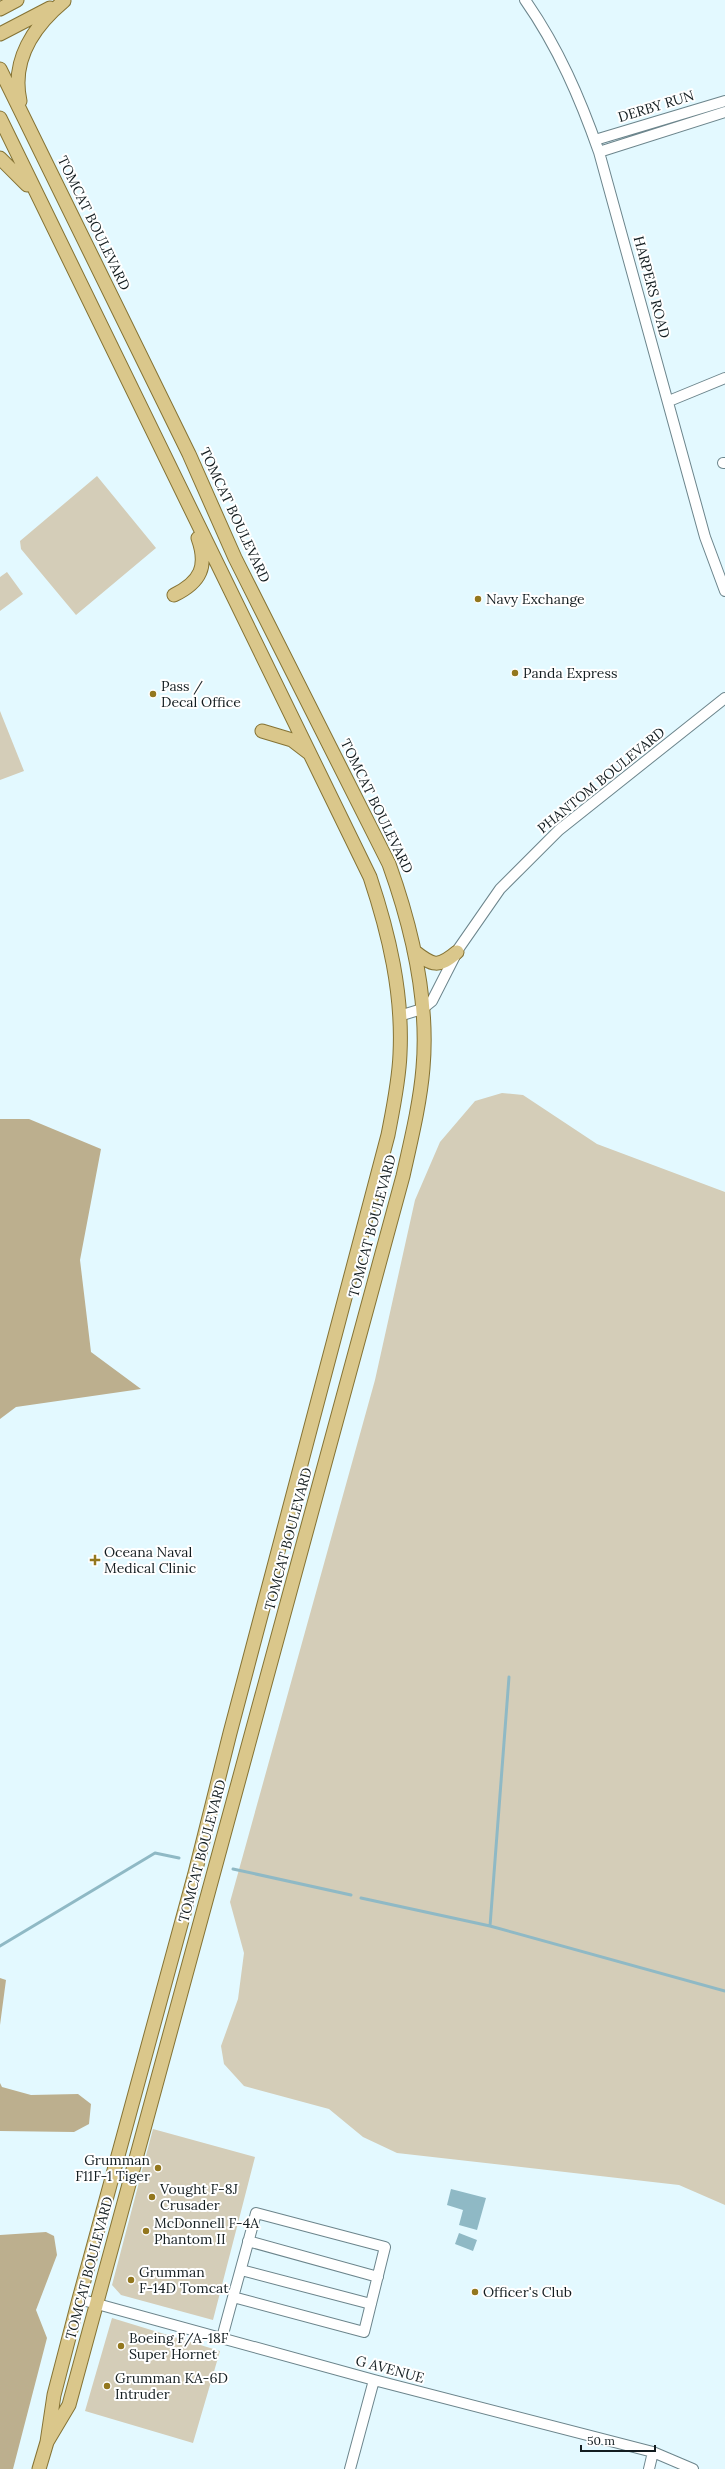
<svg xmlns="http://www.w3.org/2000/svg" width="725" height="2469" font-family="Lora,serif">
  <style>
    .green { fill: #d4cdb8 }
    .forest { fill: #bcaf8e }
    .water { fill: #8fb9c5 }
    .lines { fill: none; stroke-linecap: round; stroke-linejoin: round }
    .stream { stroke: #8fb9c5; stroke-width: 3 }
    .minor-casing { stroke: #6c858c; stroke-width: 12 }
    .major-casing { stroke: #857334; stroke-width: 15 }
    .minor { stroke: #fff; stroke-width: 10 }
    .major { stroke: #dac78b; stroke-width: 13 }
    .poi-dot { fill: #93771e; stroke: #fff; stroke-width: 1.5 }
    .labels { text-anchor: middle; stroke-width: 4; stroke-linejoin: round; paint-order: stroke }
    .street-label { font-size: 14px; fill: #131d20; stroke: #fff }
    .poi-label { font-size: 14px; fill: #131d20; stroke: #fff; text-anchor: start }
  </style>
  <rect width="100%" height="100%" fill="#e3f9ff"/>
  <!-- green -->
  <path class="green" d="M97 476 156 548 76 615 21 549 20 541Z
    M7 572 23 594 0 611V577Z
    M0 711 24 771 0 780Z
    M502 1093 523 1095 597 1144 725 1192V2205L679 2185 397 2153 363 2137 329 2109 244 2086 224 2064 221 2046 238 1999 244 1953 230 1902 375 1380 415 1200 440 1142 475 1101Z
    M153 2129 255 2157 213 2320 121 2295 112 2285Z
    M112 2318 220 2351 193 2443 85 2411Z"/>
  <!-- forest -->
  <path class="forest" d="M0 1119H29L101 1149 80 1260 91 1352 141 1389 16 1407 0 1419Z
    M0 1978 6 1980 0 2025Z
    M0 2083 2 2087 31 2095 78 2094 91 2104 89 2124 74 2132 0 2131Z
    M46 2232 54 2236 57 2255 36 2310 47 2338 13 2469H0V2235Z"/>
  <!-- water -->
  <path class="water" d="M451 2189 486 2198 477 2230 459 2225 463 2210 447 2205Z
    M459 2233 477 2240 473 2251 455 2244Z"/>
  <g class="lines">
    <!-- stream -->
    <path class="stream" d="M233 1869 351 1895
      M361 1898 490 1926 725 1991
      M490 1926 509 1677
      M0 1946 155 1853 179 1858"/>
    <!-- minor casing -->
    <g class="minor-casing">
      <path id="minor" d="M525 0C558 47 580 98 599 152L705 537 725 591
        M595 140 725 101
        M599 152 725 112
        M669 401 725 378
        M723 463H725
        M399 1016 422 1009 432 1001 459 948 500 889 559 830 725 698
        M248 2241 378 2277
        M241 2270 371 2304
        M79 2299 374 2380 653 2452 693 2469
        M222 2338C233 2296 245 2255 256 2213L385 2247 364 2332 233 2297
        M350 2469 374 2380
        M649 2469 653 2452"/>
    </g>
    <!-- major casing -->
    <g class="major-casing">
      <path id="major" d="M0 9 17 0
        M0 34 50 8
        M0 69 189 454 235 558 389 864C412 928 429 999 423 1068 420 1104 411 1140 403 1176L69 2405 47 2442
        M20 101C11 60 34 26 64 1
        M0 118 370 877C389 934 403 993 400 1054 399 1081 393 1109 388 1135L230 1733 195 1873 79 2299 54 2395 47 2442 39 2469
        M0 158 27 185
        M174 595C201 582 208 566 198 538
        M262 731 292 740 309 753
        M414 951C433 966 438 968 457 952"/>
    </g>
    <!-- minor -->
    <use href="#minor" class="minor"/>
    <!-- major -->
    <use href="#major" class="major"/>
  </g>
  <!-- markers -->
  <g class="poi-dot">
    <circle cx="478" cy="599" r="4"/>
    <circle cx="515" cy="673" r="4"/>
    <circle cx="153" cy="694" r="4"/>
    <path d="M93 1554h4v4h4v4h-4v4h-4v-4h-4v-4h4z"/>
    <circle cx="158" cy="2168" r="4"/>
    <circle cx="152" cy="2197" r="4"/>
    <circle cx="146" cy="2231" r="4"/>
    <circle cx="131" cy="2280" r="4"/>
    <circle cx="475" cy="2292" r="4"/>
    <circle cx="121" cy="2346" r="4"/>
    <circle cx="107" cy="2386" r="4"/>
  </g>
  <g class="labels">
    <!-- street labels -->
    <g class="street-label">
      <text transform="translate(656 106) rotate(-17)" y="5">DERBY RUN</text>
      <text transform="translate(94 223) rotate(64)" y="5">TOMCAT BOULEVARD</text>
      <text transform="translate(652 287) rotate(75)" y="5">HARPERS ROAD</text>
      <text transform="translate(235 515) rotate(65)" y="5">TOMCAT BOULEVARD</text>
      <text transform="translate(601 780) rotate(-39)" y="5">PHANTOM BOULEVARD</text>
      <text transform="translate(377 806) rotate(64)" y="5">TOMCAT BOULEVARD</text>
      <text transform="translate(372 1226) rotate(-75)" y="5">TOMCAT BOULEVARD</text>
      <text transform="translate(288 1539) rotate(-75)" y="5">TOMCAT BOULEVARD</text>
      <text transform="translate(202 1851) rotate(-75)" y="5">TOMCAT BOULEVARD</text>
      <text transform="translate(89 2268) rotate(-75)" y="5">TOMCAT BOULEVARD</text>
      <text transform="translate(390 2369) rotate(15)" y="5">G AVENUE</text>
    </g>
    <!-- poi labels -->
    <g class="poi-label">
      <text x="486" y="604">Navy Exchange</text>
      <text x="523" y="678">Panda Express</text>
      <text x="161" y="691">Pass /<tspan x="161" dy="16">Decal Office</tspan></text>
      <text x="104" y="1557">Oceana Naval<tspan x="104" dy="16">Medical Clinic</tspan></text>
      <text x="150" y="2165" text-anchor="end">Grumman<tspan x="150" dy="16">F11F-1 Tiger</tspan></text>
      <text x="160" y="2194">Vought F-8J<tspan x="160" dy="16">Crusader</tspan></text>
      <text x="154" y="2228">McDonnell F-4A<tspan x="154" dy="16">Phantom II</tspan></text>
      <text x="139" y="2277">Grumman<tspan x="139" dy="16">F-14D Tomcat</tspan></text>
      <text x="483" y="2297">Officer's Club</text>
      <text x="129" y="2343">Boeing F/A-18F<tspan x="129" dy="16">Super Hornet</tspan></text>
      <text x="115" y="2383">Grumman KA-6D<tspan x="115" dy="16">Intruder</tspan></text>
    </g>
  </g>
  <!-- scale -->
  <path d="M581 2445v6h74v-6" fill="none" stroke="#131d20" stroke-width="2"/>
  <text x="587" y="2445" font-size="12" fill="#131d20" stroke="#ffffff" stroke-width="3" paint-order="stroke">50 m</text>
</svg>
